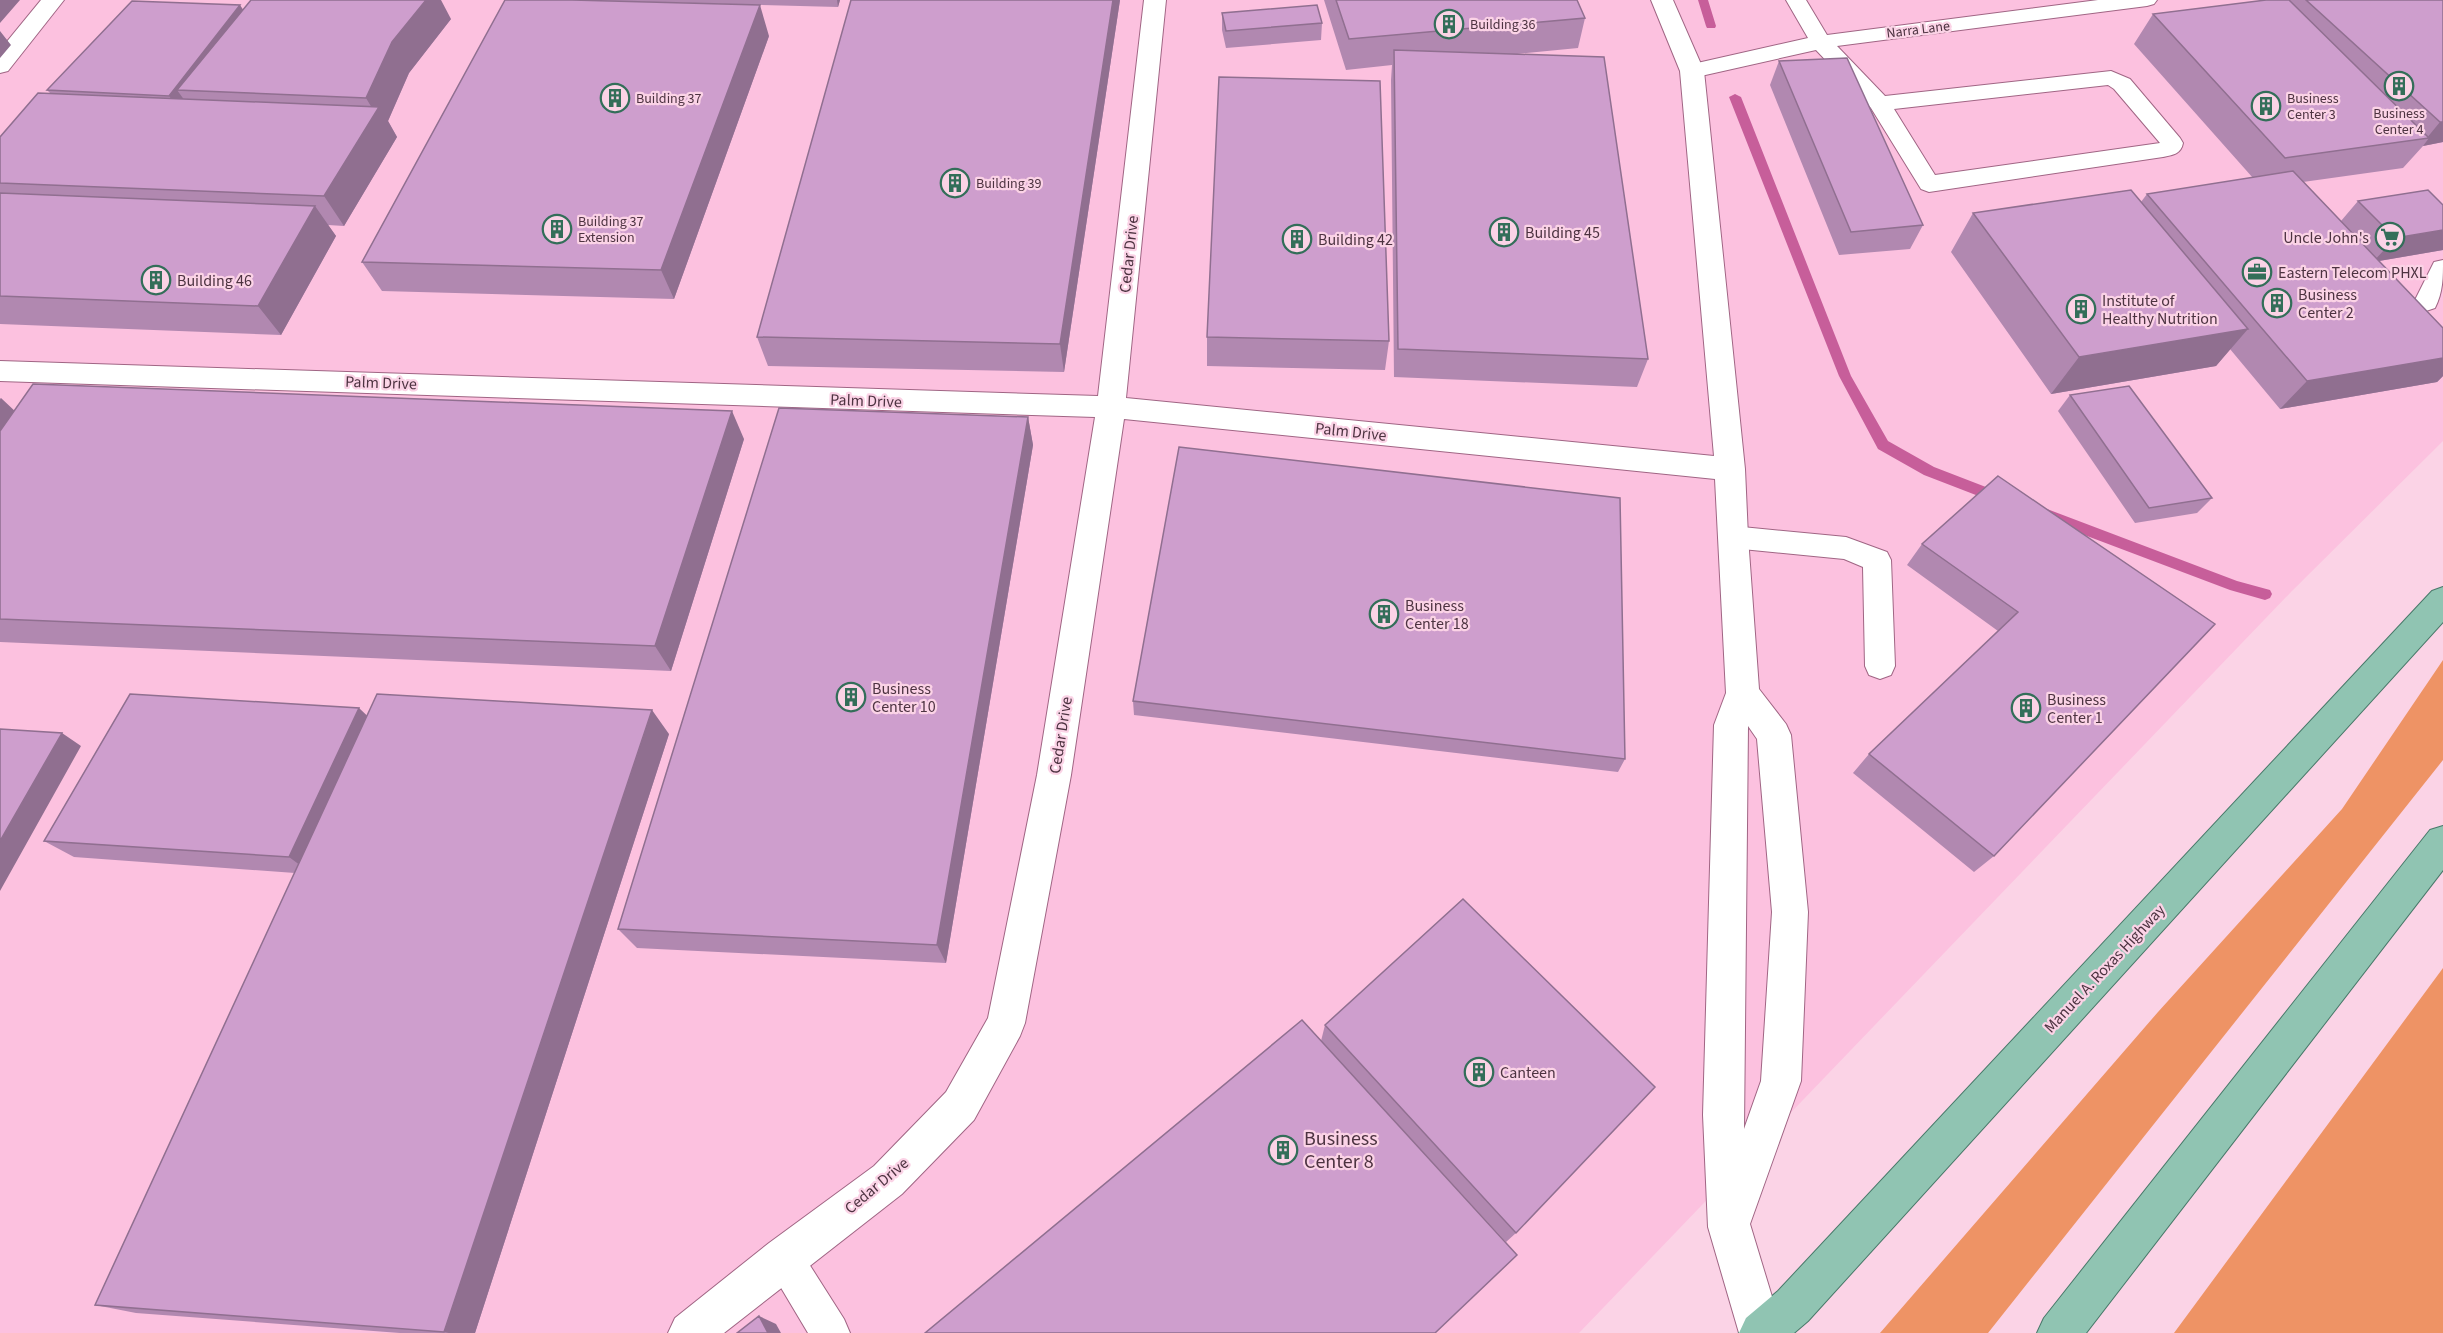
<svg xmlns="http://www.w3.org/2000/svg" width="2443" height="1333" font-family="'Source Sans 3',sans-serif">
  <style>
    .built { fill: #fcc1df }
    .green { fill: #ee9365 }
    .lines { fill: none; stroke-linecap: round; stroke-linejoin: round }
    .stream { fill: #c75e9a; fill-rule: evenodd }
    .lane-casing { stroke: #a06584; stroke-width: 2 }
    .street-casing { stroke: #a06584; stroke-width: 2 }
    .primary-casing { stroke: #487869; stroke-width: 2 }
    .lane { fill: #fff; fill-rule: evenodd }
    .street { fill: #fff; fill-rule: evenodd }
    .primary { fill: #90c4b2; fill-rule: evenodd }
    .wall { fill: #b188b0 }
    .shaded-wall { fill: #906f90 }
    .building { fill: #ce9ecd; stroke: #906f90; stroke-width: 1.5 }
    .labels { text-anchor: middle; stroke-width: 4.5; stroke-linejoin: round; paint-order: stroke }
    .far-poi-label { font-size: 14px; fill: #4d3341; stroke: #fbd3e6; text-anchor: start }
    .far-street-label { font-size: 14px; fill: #4d3341; stroke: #fbd3e6 }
    .poi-label { font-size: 16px; fill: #4d3341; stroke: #fbd3e6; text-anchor: start }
    .street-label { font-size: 16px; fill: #4d3341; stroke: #fbd3e6 }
    .near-poi-label { font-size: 20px; fill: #4d3341; stroke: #fbd3e6; text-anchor: start }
  </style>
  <rect width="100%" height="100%" fill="#fbd3e6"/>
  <!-- built -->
  <path class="built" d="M0 0H2443V441L2291 592 1579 1333H0Z"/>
  <!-- green -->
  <path class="green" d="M2443 660V760L1988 1333H1880L2158 1012 2342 809Z
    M2443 968V1333H2174Z"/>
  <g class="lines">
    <!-- stream -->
    <path class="stream" d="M1698 0H1708L1716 26 1715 28H1707L1706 26Z
      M1735 94 1741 97 1851 376 1888 441 1934 467 2004 494 2006 498 2004 502H1994L1924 475 1878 449 1839 376 1729 97Z
      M2047 509 2237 581 2270 590 2272 594 2270 598 2265 600 2230 590 2042 519 2040 515 2042 511Z"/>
    <!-- lane casing -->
    <g class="lane-casing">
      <path id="lane" d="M1786 0H1806L1827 35 2098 0H2157L2154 4 2147 6 1837 46 1885 96 2111 71 2130 79 2180 138 2183 143C2181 154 2173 155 2163 157L1929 192 1921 189 1871 108 1816 50 1692 78 1684 76 1681 71 1684 66 1808 38ZM2108 85 2114 89 2160 143 1935 175 1894 109Z
        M2443 260C2443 278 2443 292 2435 308L2426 311 2417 308 2414 302 2434 262Z
        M1732 526 1846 537 1887 552 1891 560 1895 666 1891 675 1880 679 1869 675 1865 666 1863 567 1844 559 1732 548 1722 545 1718 537 1722 529Z
        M784 1239 797 1245 844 1319 850 1333H808L771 1271 765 1258 771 1245Z"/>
    </g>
    <!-- street casing -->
    <g class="street-casing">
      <path id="street" d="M41 0H64L8 71 0 73V50Z
        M1144 0H1166L1126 398 1714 456 1680 71 1651 0H1673L1704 71 1745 469 1748 537 1759 689 1786 724 1791 735 1808 912 1801 1081 1750 1224 1783 1333H1739L1708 1227 1703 1115 1714 725 1726 693 1715 479 1124 419 1071 775 1025 1023 1020 1036 974 1120 902 1194 724 1333H668L675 1318 769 1243 874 1166 946 1092 988 1018 1037 775 1095 417 0 381V361L1098 396ZM1748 726 1757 739 1772 912 1761 1081 1744 1129Z"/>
    </g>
    <!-- primary casing -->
    <g class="primary-casing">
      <path id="primary" d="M2443 587V622L1808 1321 1794 1333H1739L1746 1318 1778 1291 2432 591Z
        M2443 826V870L2086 1333H2037L2044 1318 2430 830Z"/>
    </g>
    <!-- lane -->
    <use href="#lane" class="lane"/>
    <!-- street -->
    <use href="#street" class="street"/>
    <!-- primary -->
    <use href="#primary" class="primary"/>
  </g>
  <!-- wall -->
  <path class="wall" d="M575 0H840L838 7Z
    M1120 0 1064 372 768 366 757 337Z
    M1324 0H1577L1585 18 1578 48 1517 54 1648 359 1637 387 1394 377 1391 80 1392 65 1346 70Z
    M2266 0H2443V142L2423 146 2403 168 2303 182 2341 221 2358 201 2443 250 2379 261 2443 328V376L2437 382 2280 409 2230 349 2216 366 2051 394 1951 252 1973 213 2141 202 2147 194 2253 178 2134 44 2153 14Z
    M243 10 451 19 409 73 388 121 397 137 344 226 328 225 336 236 281 335 0 324V137L51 94 47 90Z
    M1222 13 1322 23 1321 40 1226 48 1222 30Z
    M769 36 674 299 382 291 362 262Z
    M1779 61 1923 225 1910 249 1839 255 1770 85Z
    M1207 337 1389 341 1385 370 1207 366Z
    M2070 395 2212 498 2197 513 2135 523 2058 411Z
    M0 398 14 411 744 439 671 671 0 642Z
    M1028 417 1033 445 946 963 637 948 618 929Z
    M1922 544 2215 624 1994 856 1974 872 1853 773 1869 754 1998 631 1907 565Z
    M1133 701 1625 759 1618 772 1134 715Z
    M367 716 669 734 475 1333H400L136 1313 95 1305 295 873 74 857 44 841Z
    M1325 1025 1516 1233 1506 1242 1321 1041Z"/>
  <!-- shaded-wall -->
  <path class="shaded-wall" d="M0 0H20L0 23Z
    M426 0H441L451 19 409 73 388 121 397 137 344 226 324 196 375 113 366 98 392 42Z
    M837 0H840L838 7Z
    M1113 0H1120L1064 372 1060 344Z
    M240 5 256 29 177 90 193 112 187 120 169 96Z
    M760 5 769 36 674 299 661 270Z
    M0 31 11 45 0 58Z
    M2440 122H2443V142L2423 146 2429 138 2426 139Z
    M315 206 336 236 281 335 258 306Z
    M2443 230V250L2373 262 2395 238Z
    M2248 329 2216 366 2051 394 2079 357Z
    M2443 358V376L2437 382 2280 409 2307 381Z
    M1 398 18 414 0 441V400Z
    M732 411 744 439 671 671 655 646Z
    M1028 417 1033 445 946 963 937 945Z
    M359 708 379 727 312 874 289 857Z
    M652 710 669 734 475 1333H449L444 1332Z
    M62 733 81 746 0 891V841Z
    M759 1316 776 1324 781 1333H768Z"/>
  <!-- building -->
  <path class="building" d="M251 0H426L392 42 366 98 177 90Z
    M505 0H572L760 5 661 270 362 262Z
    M851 0H1113L1060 344 757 337Z
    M1336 0H1577L1585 18 1349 39Z
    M2266 0H2289L2429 138 2285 158 2153 14Z
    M2306 0H2443V122H2440Z
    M132 1 240 5 169 96 47 90Z
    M1317 5 1322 23 1226 31 1222 13Z
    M1394 50 1604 57 1648 359 1398 349Z
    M1847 58 1923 225 1851 232 1779 61Z
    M1219 77 1380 81 1389 341 1207 337Z
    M38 93 379 107 324 196 0 183V137Z
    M2293 171 2443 328V358L2307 381 2147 194Z
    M2131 190 2248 329 2079 357 1973 213Z
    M2428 190 2443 205V230L2395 238 2358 201Z
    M0 193 315 206 258 306 0 296Z
    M33 384 732 411 655 646 0 619V431Z
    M2129 386 2212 498 2149 508 2070 395Z
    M779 408 1028 417 937 945 618 929Z
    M1179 447 1620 498 1625 759 1133 701Z
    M1998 476 2215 624 1994 856 1869 754 2018 612 1922 544Z
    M130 694 359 708 289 857 44 841Z
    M377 694 652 710 444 1332 95 1305Z
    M0 729 62 733 0 841Z
    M1463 899 1655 1087 1516 1233 1325 1025Z
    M1302 1020 1517 1255 1435 1333H925Z
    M759 1316 768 1333H737Z"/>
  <!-- icons -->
  <defs>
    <g id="building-ring" transform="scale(1.5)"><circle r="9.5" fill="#fbd3e6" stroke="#336e59" stroke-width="1.5"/><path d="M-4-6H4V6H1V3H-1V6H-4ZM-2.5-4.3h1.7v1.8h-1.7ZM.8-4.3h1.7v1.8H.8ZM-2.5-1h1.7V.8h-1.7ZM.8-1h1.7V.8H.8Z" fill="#336e59"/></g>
    <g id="supermarket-ring" transform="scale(1.5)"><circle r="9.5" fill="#fbd3e6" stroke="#336e59" stroke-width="1.5"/><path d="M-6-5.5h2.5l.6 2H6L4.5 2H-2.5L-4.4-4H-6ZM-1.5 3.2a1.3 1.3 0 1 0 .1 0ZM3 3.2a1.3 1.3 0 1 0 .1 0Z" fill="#336e59"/></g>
    <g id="office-ring" transform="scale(1.5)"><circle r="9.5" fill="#fbd3e6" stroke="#336e59" stroke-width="1.5"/><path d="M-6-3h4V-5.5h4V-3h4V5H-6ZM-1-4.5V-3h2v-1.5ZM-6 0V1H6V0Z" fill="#336e59"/></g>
  </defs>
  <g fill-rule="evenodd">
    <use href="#building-ring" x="1449" y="24"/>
    <use href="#building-ring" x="2399" y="86"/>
    <use href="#building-ring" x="615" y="98"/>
    <use href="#building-ring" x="2266" y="106"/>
    <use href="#building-ring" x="955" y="183"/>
    <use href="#building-ring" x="557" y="229"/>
    <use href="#building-ring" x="1504" y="232"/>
    <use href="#supermarket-ring" x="2390" y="237"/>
    <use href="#building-ring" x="1297" y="239"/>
    <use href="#office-ring" x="2257" y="272"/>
    <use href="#building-ring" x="156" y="280"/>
    <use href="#building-ring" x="2277" y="303"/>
    <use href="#building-ring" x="2081" y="309"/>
    <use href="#building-ring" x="1384" y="614"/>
    <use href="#building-ring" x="851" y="697"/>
    <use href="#building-ring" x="2026" y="708"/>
    <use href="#building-ring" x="1479" y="1072"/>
    <use href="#building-ring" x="1283" y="1150"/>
  </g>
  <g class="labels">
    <!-- far-poi labels -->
    <g class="far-poi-label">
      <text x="1470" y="29">Building 36</text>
      <text x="636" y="103">Building 37</text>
      <text x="2287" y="103">Business<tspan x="2287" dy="16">Center 3</tspan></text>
      <text x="2399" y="118" text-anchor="middle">Business<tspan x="2399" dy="16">Center 4</tspan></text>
      <text x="976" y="188">Building 39</text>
      <text x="578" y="226">Building 37<tspan x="578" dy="16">Extension</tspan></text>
    </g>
    <!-- far-street labels -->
    <g class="far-street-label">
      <text transform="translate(1918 29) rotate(-7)" y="5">Narra Lane</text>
    </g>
    <!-- poi labels -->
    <g class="poi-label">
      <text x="1525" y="238">Building 45</text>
      <text x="2369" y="243" text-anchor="end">Uncle John's</text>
      <text x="1318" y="245">Building 42</text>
      <text x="2278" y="278">Eastern Telecom PHXL</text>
      <text x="177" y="286">Building 46</text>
      <text x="2298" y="300">Business<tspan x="2298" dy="18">Center 2</tspan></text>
      <text x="2102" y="306">Institute of<tspan x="2102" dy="18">Healthy Nutrition</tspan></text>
      <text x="1405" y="611">Business<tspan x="1405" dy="18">Center 18</tspan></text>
      <text x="872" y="694">Business<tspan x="872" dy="18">Center 10</tspan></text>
      <text x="2047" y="705">Business<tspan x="2047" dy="18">Center 1</tspan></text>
      <text x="1500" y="1078">Canteen</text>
    </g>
    <!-- street labels -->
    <g class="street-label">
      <text transform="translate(1128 254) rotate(-84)" y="6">Cedar Drive</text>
      <text transform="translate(381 382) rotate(2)" y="6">Palm Drive</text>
      <text transform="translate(866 400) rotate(2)" y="6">Palm Drive</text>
      <text transform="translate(1351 431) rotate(6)" y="6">Palm Drive</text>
      <text transform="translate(1060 735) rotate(-81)" y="6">Cedar Drive</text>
      <text transform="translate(2104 968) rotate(-47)" y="6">Manuel A. Roxas Highway</text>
      <text transform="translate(876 1185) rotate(-40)" y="6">Cedar Drive</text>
    </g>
    <!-- near-poi labels -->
    <g class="near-poi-label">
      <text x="1304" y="1145">Business<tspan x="1304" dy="23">Center 8</tspan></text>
    </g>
  </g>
</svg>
